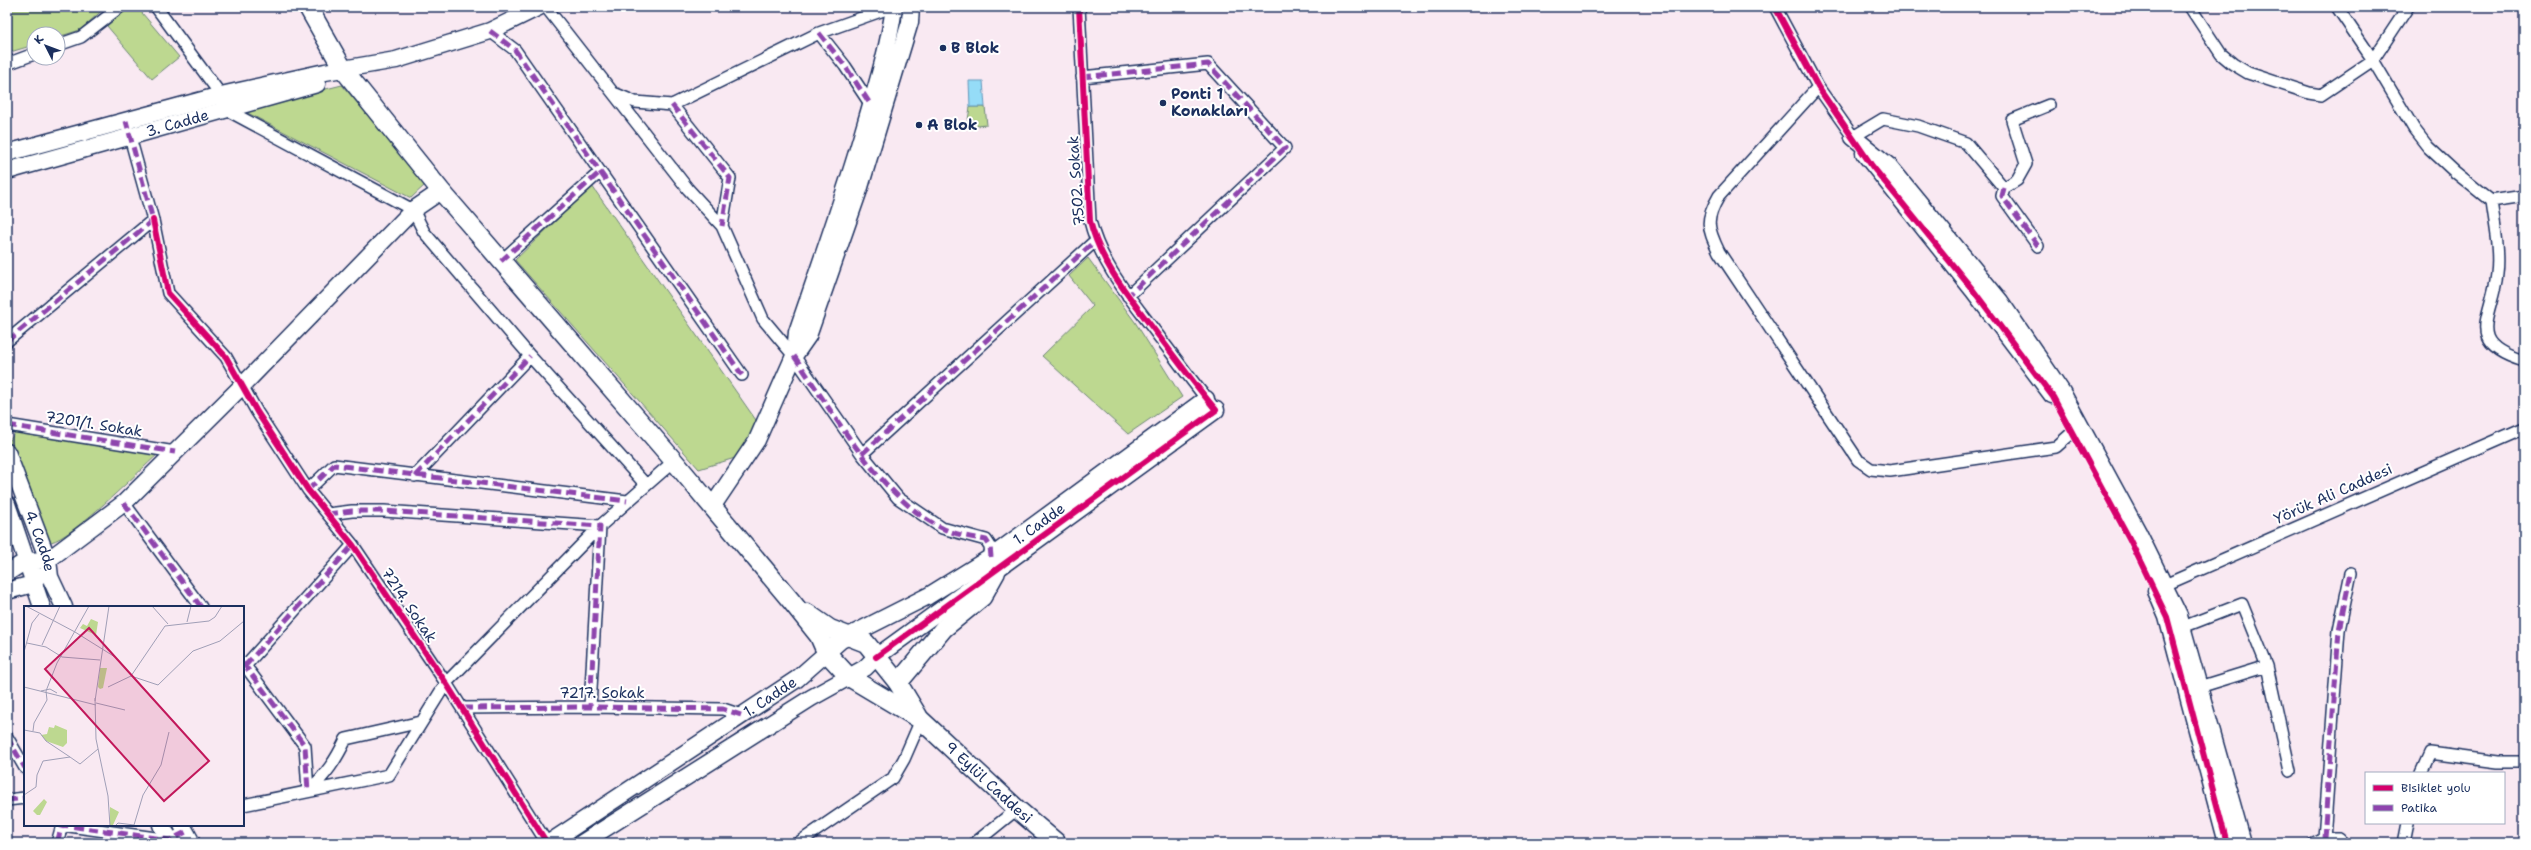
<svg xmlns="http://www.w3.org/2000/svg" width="2531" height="850" font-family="'Shantell Sans',sans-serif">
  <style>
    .green { fill: #bdd890; stroke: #6c8477 }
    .water { fill: #95dcf7; stroke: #6497ba }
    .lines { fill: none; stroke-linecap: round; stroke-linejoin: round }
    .street-casing { stroke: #1b2f5e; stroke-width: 14 }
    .secondary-casing { stroke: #1b2f5e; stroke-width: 19 }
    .primary-casing { stroke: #1b2f5e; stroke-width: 21 }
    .street { stroke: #fff; stroke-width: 11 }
    .secondary { stroke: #fff; stroke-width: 16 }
    .primary { stroke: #fff; stroke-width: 18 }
    .quiet { stroke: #8e44ad; stroke-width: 5; stroke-dasharray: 10 5; stroke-linecap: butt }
    .cycleway-casing { stroke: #fff; stroke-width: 8 }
    .cycleway { stroke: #d6006c; stroke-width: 6 }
    .poi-dot { fill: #1b2f5e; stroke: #fff; stroke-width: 1.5 }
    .labels { text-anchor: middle; stroke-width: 4; stroke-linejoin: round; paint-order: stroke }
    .poi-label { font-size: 15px; font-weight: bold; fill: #1b2f5e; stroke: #fff; text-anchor: start }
    .street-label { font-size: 15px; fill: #1b2f5e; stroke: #fff }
    .inset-road { fill: none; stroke: #a09fb7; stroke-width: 1 }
    .view { fill: #c2185b; fill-opacity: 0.15; stroke: #c2185b; stroke-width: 2 }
    .inset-edge { fill: none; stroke: #1b2f5e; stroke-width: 2 }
  </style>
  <rect width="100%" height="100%" fill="#f9e9f2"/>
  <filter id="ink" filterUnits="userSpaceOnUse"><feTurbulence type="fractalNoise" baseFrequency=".025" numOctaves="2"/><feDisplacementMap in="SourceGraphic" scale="8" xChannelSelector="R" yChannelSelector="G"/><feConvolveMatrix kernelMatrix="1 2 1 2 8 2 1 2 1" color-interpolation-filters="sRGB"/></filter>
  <g filter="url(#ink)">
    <!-- green -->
    <path class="green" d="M7 7H106L80 30 58 37V34H34V45L7 53Z
      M129 7H137L179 57 152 79 107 26Z
      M342 85 426 184 411 198 242 110Z
      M970 107H985L987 125 967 127Z
      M592 186 758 423 735 458 699 469 515 260Z
      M1088 258 1135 322 1182 397 1128 434 1042 356 1093 306 1069 276Z
      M15 432 158 454C138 472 72 538 51 542L43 537 9 442Z"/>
    <!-- water -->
    <path class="water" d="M969 81H983L985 107H970Z"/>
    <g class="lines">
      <!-- street casing -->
      <g class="street-casing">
        <path id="street" d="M156 7 221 95 225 109 413 210 424 232 530 356 646 485
          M546 7 688 189 722 226 763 319 794 356 862 454 898 498 942 528 986 540 990 546 991 557
          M1079 7 1090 221C1101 266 1133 301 1160 338 1177 360 1193 383 1211 404
          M1775 7 1818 87 1853 137 1883 119 1918 126 1966 143 2004 188 2017 180 2026 164 2012 120 2049 105
          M2190 7 2221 54 2233 64 2248 73 2309 93 2321 95 2373 60 2408 7
          M2337 7 2373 60 2414 129 2428 147 2455 172 2491 201C2494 225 2500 250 2497 274 2492 318 2463 343 2524 361
          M490 31 515 50 742 375
          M819 33 845 66 871 105
          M58 45 81 37 120 7
          M7 64 34 54
          M1082 77 1208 64 1285 148 1128 296
          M1818 87 1719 196C1705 220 1707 227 1719 252L1858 460 1871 469 1890 471 2056 447 2073 432
          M616 94 635 102 672 105 819 33 892 7
          M672 105 730 178 722 226
          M2004 188 2002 196 2038 246
          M2491 201 2524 196
          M153 220 168 293 226 357 257 412 308 490 353 545 446 683 547 843
          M501 261 600 172
          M7 341 153 220 128 130
          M7 425 175 452
          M862 454 1095 241
          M415 476 530 356
          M308 490 334 465 627 501
          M124 503 201 607
          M328 514 352 511H384L600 526 590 707
          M2158 588 2524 428
          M2183 627 2242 604 2267 666 2290 771
          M243 663 305 746 308 791
          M245 666 353 545
          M2199 687 2267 666
          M462 708 590 707 723 709 741 715
          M7 737 25 768
          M2421 773 2430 753 2498 762H2524
          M309 790C326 775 336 760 346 739L421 722
          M7 800 25 798
          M243 805 389 775 446 683 600 526 674 461
          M2324 838 2339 630 2351 573
          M57 843 62 825 170 840 186 832
          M798 843 893 778 904 759 921 720
          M975 843 1017 809
          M2314 843 2324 838H2339L2344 843
          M2403 843 2407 823"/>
      </g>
      <!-- secondary casing -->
      <g class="secondary-casing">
        <g id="secondary">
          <path d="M1853 137 1890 167 2000 301 2062 392 2138 532 2179 616 2243 843"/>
          <path d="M7 153 221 95 325 72 396 60 490 31 539 7"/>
          <path d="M1864 153 1973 290 2052 395"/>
          <path id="s1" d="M7 171 317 84"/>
          <path d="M795 353 797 332C821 262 846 192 866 122 877 84 889 46 894 7"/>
          <path id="s2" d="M7 452 48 560 50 577 64 607"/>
          <path d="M7 504 42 607"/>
          <path d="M712 507 757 440 794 356 808 336 860 187 910 22 911 7"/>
          <path d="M7 573 26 561 48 560 124 503 242 386 413 210 441 191"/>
          <path d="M7 591 33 584 38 576"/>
          <path d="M2156 591 2167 617 2227 843"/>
          <path d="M161 825 172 843"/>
          <path d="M182 825 192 843"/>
          <path id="s3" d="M549 843 797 679 841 640 928 596 991 557 1206 399"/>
          <path d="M582 843 811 698 865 668 876 657 1216 410"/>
        </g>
      </g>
      <!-- primary casing -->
      <g class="primary-casing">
        <g id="primary">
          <path id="s4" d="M308 7 343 69 441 191 674 461 792 602 819 636 826 652 849 677 921 720 1017 809 1057 843"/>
          <path d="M807 613 830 629 866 643 898 683 918 716"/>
          <path d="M898 683 944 628 982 597 996 572"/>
        </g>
      </g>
      <!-- street -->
      <use href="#street" class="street"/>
      <!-- secondary -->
      <use href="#secondary" class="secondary"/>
      <!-- primary -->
      <use href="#primary" class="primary"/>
      <!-- quiet -->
      <path class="quiet" d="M490 31 515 50 742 375
        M819 33 845 66 871 105
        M1082 77 1208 64 1285 148 1128 296
        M672 105 730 178 722 226
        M2004 188 2002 196 2038 246
        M501 261 600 172
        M7 341 153 220 126 121
        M794 356C833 412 880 498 942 528 956 535 972 537 986 540L990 546 991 557
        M7 425 175 452
        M862 454 1095 241
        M415 476 530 356
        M308 490 334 465 627 501
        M124 503 201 607
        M328 514 352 511H384L600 526 590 707
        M243 663 305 746 308 791
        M245 666 353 545
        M462 708 590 707 723 709 741 715
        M7 737 25 768
        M7 800 25 798
        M2324 838 2339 630 2351 573
        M57 843 62 825 170 840 186 832"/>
      <!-- cycleway casing -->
      <g class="cycleway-casing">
        <path id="cycleway" d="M1775 7 1818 87 1872 166 1973 290 2053 397 2129 538 2167 617 2227 843
          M153 220 168 293 226 357 257 412 308 490 353 545 446 683 547 843
          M876 657 1216 410C1196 386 1177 360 1158 335 1131 299 1101 265 1090 221L1079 7"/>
      </g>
      <!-- cycleway -->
      <use href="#cycleway" class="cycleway"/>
    </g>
  </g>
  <!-- markers -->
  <g class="poi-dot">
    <circle cx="943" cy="48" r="4"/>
    <circle cx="1163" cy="103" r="4"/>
    <circle cx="919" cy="125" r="4"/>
  </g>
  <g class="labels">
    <!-- poi labels -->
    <g class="poi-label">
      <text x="951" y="53">B Blok</text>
      <text x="1171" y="99">Ponti 1<tspan x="1171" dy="17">Konakları</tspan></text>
      <text x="927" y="130">A Blok</text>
    </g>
    <!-- street labels -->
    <g class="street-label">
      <text dy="5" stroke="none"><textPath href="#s1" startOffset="177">3. Cadde</textPath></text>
      <text transform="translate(1076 181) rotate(-94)" y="5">7502. Sokak</text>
      <text transform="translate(94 424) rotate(9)" y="5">7201/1. Sokak</text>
      <text transform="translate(2333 494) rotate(-24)" y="5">Yörük Ali Caddesi</text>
      <text transform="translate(1039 524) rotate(-36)" y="5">1. Cadde</text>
      <text dy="5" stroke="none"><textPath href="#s2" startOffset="95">4. Cadde</textPath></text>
      <text transform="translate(409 605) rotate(56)" y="5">7214. Sokak</text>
      <text x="602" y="698">7217. Sokak</text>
      <text dy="5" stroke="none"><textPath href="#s3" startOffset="265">1. Cadde</textPath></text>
      <text dy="5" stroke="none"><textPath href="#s4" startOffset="1039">9 Eylül Caddesi</textPath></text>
    </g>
  </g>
  <!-- overview -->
  <g transform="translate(24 606)">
    <rect width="220" height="220" fill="#f9e9f2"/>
    <path d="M67 13 74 16 72 29 56 22 59 18 63 20ZM76 62H83L79 82 76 83 74 81ZM31 119 43 124V137L39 141 22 135 17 129 23 128 25 121 30 122ZM20 193 23 196 16 209H13L9 205ZM86 201 95 206 89 219H86Z" fill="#bdd890"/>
    <path class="inset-road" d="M2 0 51 26 91 51M128 0 144 18M163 16 167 0M3 37 22 41 38 51 76 54M18 39 36 0M0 46 8 17 15 8M107 70 134 79 169 45 196 35 220 15M0 81 72 99M84 81 107 70 141 20 185 15 191 11 198 0M17 85 26 83 33 87M71 92 72 133 84 190 86 220M71 95 85 0M72 97 101 104M0 124 16 127 22 135 46 151M9 125 10 117 23 94 22 85 33 57 65 0M0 189 12 181 13 169 19 155 46 151 56 158 74 143M110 219 119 189 137 159 145 126M91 220 94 217 110 219"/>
    <path class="view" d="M65 22 185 155 140 195 21 63Z"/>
    <rect width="220" height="220" class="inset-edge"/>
  </g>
  <!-- margin -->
  <rect width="2531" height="850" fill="none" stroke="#fff" stroke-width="24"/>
  <rect x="12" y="12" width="2507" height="826" fill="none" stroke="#1b2f5e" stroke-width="1.5" filter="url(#ink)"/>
  <!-- legend -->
  <rect x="2365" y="772" width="140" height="52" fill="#ffffff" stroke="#a4acbf"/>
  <rect x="2373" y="785" width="20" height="6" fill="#d6006c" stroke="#a4acbf"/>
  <text x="2401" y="792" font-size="12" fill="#1b2f5e">Bisiklet yolu</text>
  <rect x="2373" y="805" width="20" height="6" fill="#8e44ad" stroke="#a4acbf"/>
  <text x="2401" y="812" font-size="12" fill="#1b2f5e">Patika</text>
  <!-- north arrow -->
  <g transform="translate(46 46) rotate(312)"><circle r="19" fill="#ffffff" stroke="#a4acbf"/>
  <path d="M0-3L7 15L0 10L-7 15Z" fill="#1b2f5e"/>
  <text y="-6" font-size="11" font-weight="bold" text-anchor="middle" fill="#1b2f5e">K</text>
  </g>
</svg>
